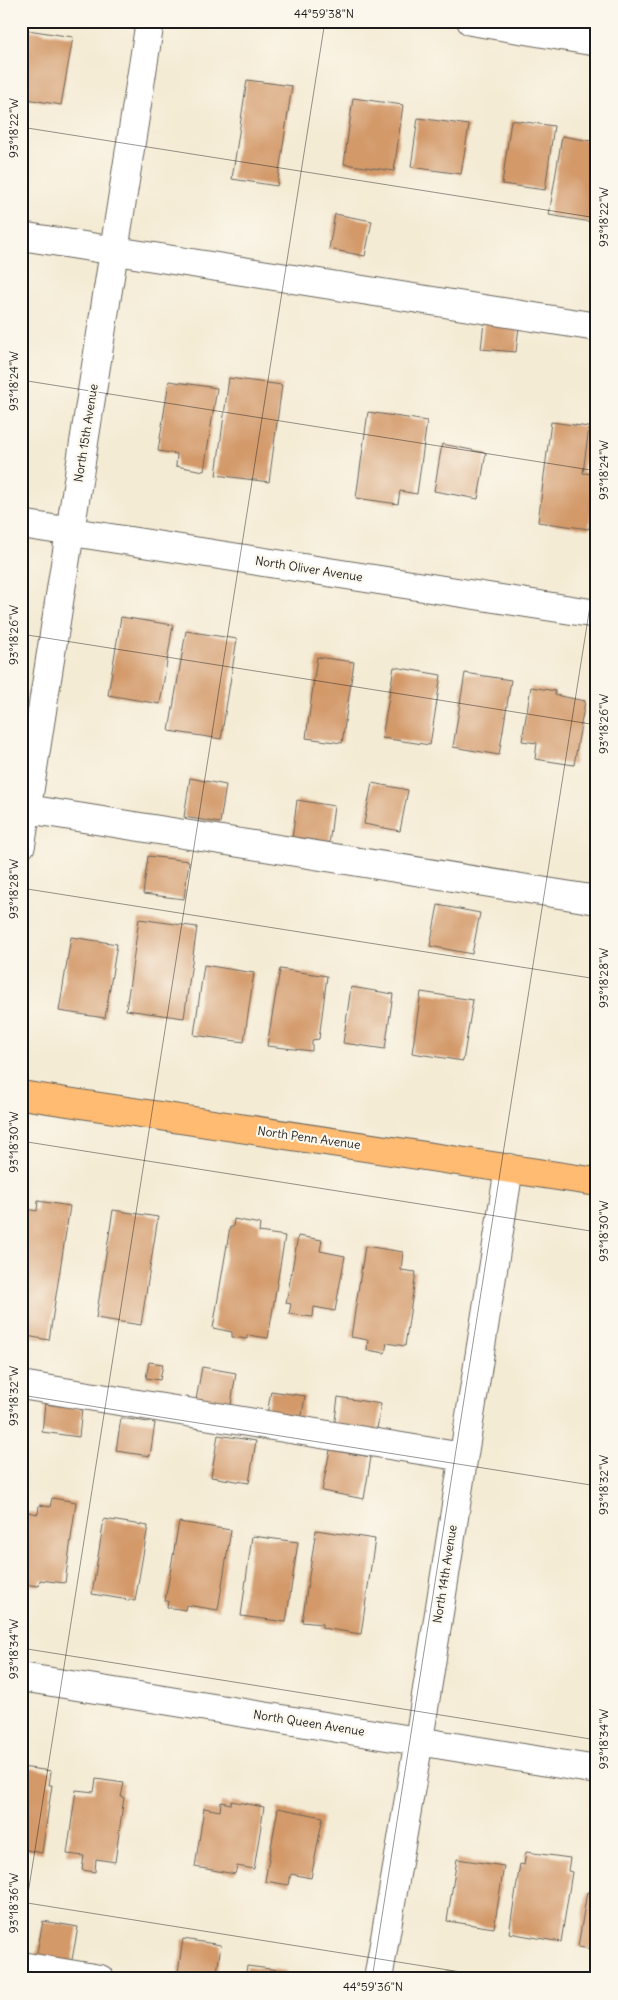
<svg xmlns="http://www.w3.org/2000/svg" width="618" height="2000" font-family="Delius,sans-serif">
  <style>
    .building { fill: #d39969 }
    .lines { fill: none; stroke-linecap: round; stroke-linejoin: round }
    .minor-casing { stroke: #68645c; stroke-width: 30 }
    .major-casing { stroke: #68645c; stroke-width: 30 }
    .minor { stroke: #fff; stroke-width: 28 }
    .major { stroke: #ffbb71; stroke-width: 28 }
    .ticks { fill: none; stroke: #1c1c1c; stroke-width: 1; stroke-opacity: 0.45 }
    .labels { text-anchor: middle; stroke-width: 4.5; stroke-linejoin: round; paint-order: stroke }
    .street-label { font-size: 12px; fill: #1c1c1c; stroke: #fbf7ec }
    .neatline { fill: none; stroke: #1c1c1c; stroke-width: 2 }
    .ticks-label { font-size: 12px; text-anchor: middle; fill: #1c1c1c }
  </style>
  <rect width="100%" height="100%" fill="#fbf7ec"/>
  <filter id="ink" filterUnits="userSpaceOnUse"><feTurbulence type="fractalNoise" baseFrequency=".02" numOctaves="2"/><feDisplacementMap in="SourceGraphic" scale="10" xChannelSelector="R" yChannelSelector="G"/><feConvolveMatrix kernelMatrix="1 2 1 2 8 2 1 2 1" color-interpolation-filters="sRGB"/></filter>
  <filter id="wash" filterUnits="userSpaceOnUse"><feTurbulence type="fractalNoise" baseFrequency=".0096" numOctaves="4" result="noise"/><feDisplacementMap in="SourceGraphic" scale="20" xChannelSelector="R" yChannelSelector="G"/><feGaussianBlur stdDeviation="1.12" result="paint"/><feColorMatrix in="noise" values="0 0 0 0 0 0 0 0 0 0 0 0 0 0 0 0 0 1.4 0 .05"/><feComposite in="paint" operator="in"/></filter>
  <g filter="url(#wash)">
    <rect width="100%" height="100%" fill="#f4ebd4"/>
    <g id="blocks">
      <!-- building -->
      <path class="building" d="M28 30 73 37 61 105 21 98V71Z
        M247 80 292 86 277 186 232 179Z
        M353 98 403 105 394 171 344 164Z
        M418 118 469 125 461 174 411 167Z
        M511 120 554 126 545 190 502 184Z
        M562 136 597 142V223L549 215Z
        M335 214 372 221 365 256 329 249Z
        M484 322 519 326 516 352 481 349Z
        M229 378 282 385 269 482 216 475Z
        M169 381 217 388 204 471 176 466 177 454 158 451Z
        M368 412 427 421 417 494 400 491 398 504 356 498Z
        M551 422 589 427 583 473 596 474 589 529 538 522Z
        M442 444 486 453 478 499 434 491Z
        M121 617 173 625 160 704 108 695Z
        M186 631 237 639 221 739 169 731Z
        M317 657 354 662 342 743 306 738Z
        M394 667 441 675 430 745 382 738Z
        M465 673 511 680 499 755 453 747Z
        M531 687 555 691V695L585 701 574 765 535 759 537 743 522 741Z
        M190 778 226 785 220 823 184 817Z
        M372 783 408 790 400 831 364 824Z
        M297 800 334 806 329 845 292 839Z
        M148 856 189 861 184 899 143 894Z
        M438 905 480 913 472 954 430 946Z
        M139 919 197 927 184 1018 126 1010Z
        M71 937 117 944 105 1018 59 1011Z
        M204 965 254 973 244 1042 194 1035Z
        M280 969 327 976 319 1039 312 1040V1051L267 1046Z
        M351 987 393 994 385 1049 343 1043Z
        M421 992 473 1000 463 1061 412 1053Z
        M38 1201 70 1206 49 1340 21 1335 23 1260 21 1259V1208L37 1211Z
        M113 1210 158 1217 141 1325 96 1318Z
        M234 1219 260 1224 259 1232 285 1236 268 1338 247 1335V1339L232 1337V1332L213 1328 230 1227H233Z
        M298 1236 322 1240 320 1251 345 1256 335 1311 314 1307 313 1317 289 1314 291 1304 286 1303Z
        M365 1246 403 1252 401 1270 416 1272 405 1346 387 1343 385 1353 367 1350 368 1340 351 1337Z
        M149 1362 163 1364 160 1380 146 1378Z
        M202 1367 236 1373 230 1411 195 1405Z
        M271 1391 305 1396 301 1421 267 1415Z
        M338 1397 381 1404 376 1435 334 1428Z
        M45 1404 82 1409 79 1437 42 1432Z
        M121 1418 155 1423 150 1456 116 1451Z
        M218 1435 256 1441 249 1483 211 1477Z
        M330 1450 371 1457 364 1499 322 1491Z
        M52 1498 76 1502 65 1583 40 1580 39 1586 21 1584V1550L27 1512 38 1514 39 1505 50 1507Z
        M104 1519 148 1526 135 1601 92 1594Z
        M179 1522 231 1530 218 1610 186 1605 185 1610 167 1607 168 1601H165Z
        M316 1530 375 1539 361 1634 322 1628V1624L302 1622Z
        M252 1536 298 1542 286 1622 241 1616Z
        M21 1767 51 1771 49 1785H52L42 1853 21 1849Z
        M96 1779 124 1783 121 1797H124L115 1862 96 1859 95 1872 82 1870 84 1856 67 1854 76 1790 94 1792Z
        M231 1801 264 1807 254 1869 237 1866 235 1874 195 1867 204 1808 220 1811 221 1802 231 1804Z
        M278 1808 323 1817 311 1878 291 1874 289 1885 265 1881Z
        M526 1852 570 1858 568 1871 572 1872 561 1942 509 1933 520 1864 524 1865Z
        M457 1859 504 1866 494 1928 447 1921Z
        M595 1873H597V1950L578 1947 587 1892 591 1893Z
        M43 1921 78 1927 71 1965 36 1958Z
        M183 1939 221 1945 216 1979H177Z
        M247 1966 286 1971 285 1979H245Z
        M447 1972 481 1978V1979H446Z"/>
    </g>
  </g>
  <g filter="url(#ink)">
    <use href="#blocks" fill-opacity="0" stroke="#68645c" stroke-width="1"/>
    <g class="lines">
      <!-- minor casing -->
      <g class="minor-casing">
        <path id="minor" d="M471 21 597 42
          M21 236 597 327
          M21 524 597 614
          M21 808 597 900
          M21 845 150 21
          M21 1385 463 1457
          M21 1677 597 1770
          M21 1966 100 1979
          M378 1979 419 1740 509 1168"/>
      </g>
      <!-- major casing -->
      <g class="major-casing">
        <path id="major" d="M21 1095 597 1182"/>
      </g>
      <!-- minor -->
      <use href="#minor" class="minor"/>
      <!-- major -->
      <use href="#major" class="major"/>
    </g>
  </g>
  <!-- ticks -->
  <path class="ticks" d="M21 127 597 218M21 380 597 471M21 634 597 725M21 888 597 979M21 1141 597 1232M21 1395 597 1486M21 1648 597 1740M21 1902 505 1979M21 1938 325 21M372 1979 597 562"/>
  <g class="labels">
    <!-- street labels -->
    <g class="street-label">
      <text transform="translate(86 433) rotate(-81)" y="4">North 15th Avenue</text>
      <text transform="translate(309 569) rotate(9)" y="4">North Oliver Avenue</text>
      <text transform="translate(309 1138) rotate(8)" y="4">North Penn Avenue</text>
      <text transform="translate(445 1574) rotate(-81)" y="4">North 14th Avenue</text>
      <text transform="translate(309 1723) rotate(9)" y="4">North Queen Avenue</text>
    </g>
  </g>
  <!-- margin -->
  <rect width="618" height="2000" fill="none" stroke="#fbf7ec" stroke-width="55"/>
  <rect x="28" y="28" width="562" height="1944" class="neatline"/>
  <g class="ticks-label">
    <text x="324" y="18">44°59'38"N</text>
    <text transform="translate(14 128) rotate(-90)" y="4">93°18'22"W</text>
    <text transform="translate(604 217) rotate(-90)" y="4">93°18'22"W</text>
    <text transform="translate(14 381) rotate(-90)" y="4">93°18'24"W</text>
    <text transform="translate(604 470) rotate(-90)" y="4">93°18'24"W</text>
    <text transform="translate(14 635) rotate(-90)" y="4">93°18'26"W</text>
    <text transform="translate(604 724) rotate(-90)" y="4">93°18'26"W</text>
    <text transform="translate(14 889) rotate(-90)" y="4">93°18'28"W</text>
    <text transform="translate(604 978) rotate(-90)" y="4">93°18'28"W</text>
    <text transform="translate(14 1142) rotate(-90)" y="4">93°18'30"W</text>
    <text transform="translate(604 1231) rotate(-90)" y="4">93°18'30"W</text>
    <text transform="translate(14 1396) rotate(-90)" y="4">93°18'32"W</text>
    <text transform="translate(604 1485) rotate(-90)" y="4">93°18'32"W</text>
    <text transform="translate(14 1649) rotate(-90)" y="4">93°18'34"W</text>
    <text transform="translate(604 1739) rotate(-90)" y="4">93°18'34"W</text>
    <text transform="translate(14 1903) rotate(-90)" y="4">93°18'36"W</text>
    <text x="373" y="1991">44°59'36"N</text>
  </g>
</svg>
